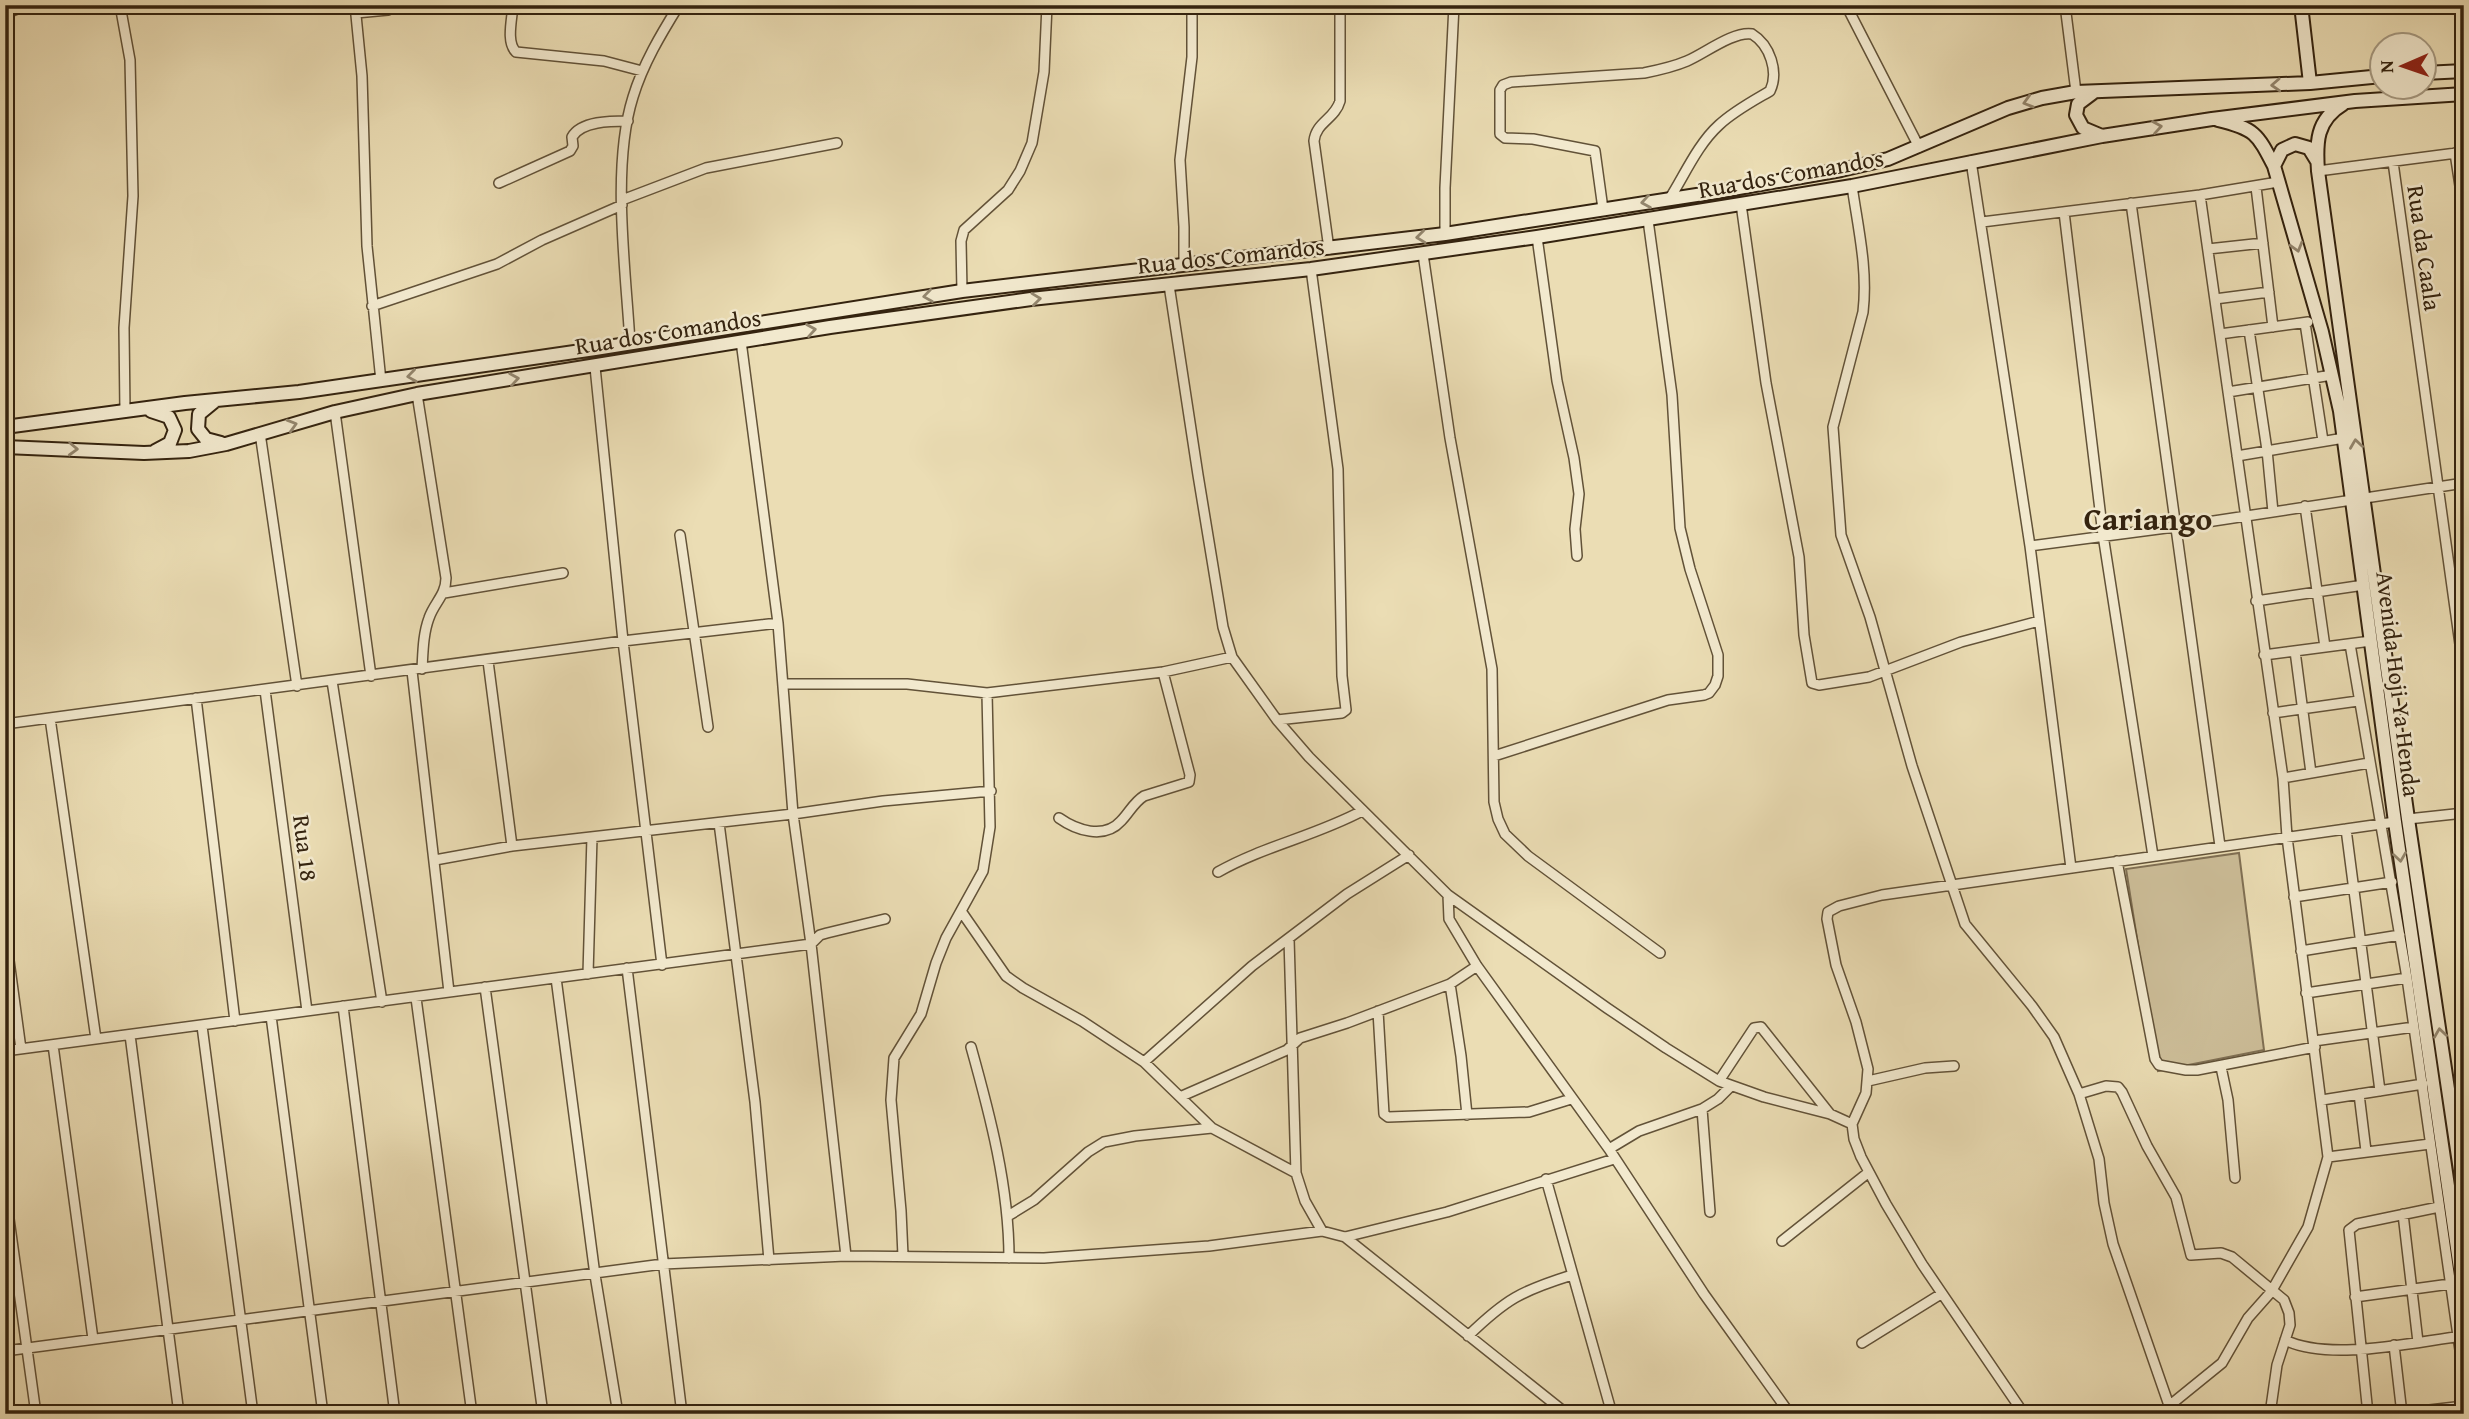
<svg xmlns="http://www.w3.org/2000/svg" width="2469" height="1419" font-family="'Gentium Book Plus',serif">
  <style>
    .green { fill: #ccbd98; stroke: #807054; stroke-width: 2 }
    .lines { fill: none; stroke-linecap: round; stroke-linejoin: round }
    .street-casing { stroke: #625238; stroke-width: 12 }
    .secondary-casing { stroke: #34230f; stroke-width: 16 }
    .street { stroke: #f2e9ce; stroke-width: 9 }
    .secondary { stroke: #f2e9ce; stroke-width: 12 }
    .oneway { stroke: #93866e }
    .labels { text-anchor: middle; stroke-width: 5; stroke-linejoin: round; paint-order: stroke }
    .street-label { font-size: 24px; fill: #34230f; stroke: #f2e9ce }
    .district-label { font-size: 32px; font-weight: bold; fill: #34230f; stroke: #f2e9ce }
  </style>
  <rect width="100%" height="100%" fill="#ebddb4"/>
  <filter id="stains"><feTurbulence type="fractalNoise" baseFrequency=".00286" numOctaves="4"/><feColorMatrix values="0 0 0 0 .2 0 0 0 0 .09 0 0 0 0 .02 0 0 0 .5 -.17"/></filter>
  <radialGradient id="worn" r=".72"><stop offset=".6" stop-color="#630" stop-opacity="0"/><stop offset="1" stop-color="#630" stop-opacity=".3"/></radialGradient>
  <!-- green -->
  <path class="green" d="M2239 853 2264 1050 2158 1071 2126 869Z"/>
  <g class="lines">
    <!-- street casing -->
    <g class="street-casing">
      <path id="street" d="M120 5 130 60 133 196 124 328 125 412
        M355 5 362 76 367 246 381 381
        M513 5C512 20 506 42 516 52L604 61 642 71
        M1846 5 1919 147
        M2065 5 2076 92
        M356 13 388 10 397 5
        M5 14 27 5
        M2455 153 2464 212
        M1971 161 2030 546 2071 868
        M2393 162 2464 673
        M2318 171 2464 152
        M499 183 570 151 573 146 572 137C581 121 611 121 628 121
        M1852 186C1858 228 1868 269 1863 312L1833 427 1841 535 1870 617 1912 766 1965 924 2032 1006 2054 1037 2079 1094 2099 1159 2104 1203 2113 1244 2172 1414
        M2256 187 2273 327
        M622 200 706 168 837 143
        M2131 203 2220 846
        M1741 204 1766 383 1799 557 1804 635 1812 683 1819 685 1869 677 1961 642 2039 621
        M1603 209 1595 151 1533 139 1505 138 1500 134V90L1503 85 1511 82 1644 73C1659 70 1673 67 1687 61 1704 54 1733 31 1752 34 1770 45 1779 72 1770 91 1753 101 1734 111 1719 125 1698 144 1685 174 1670 198
        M2064 212 2103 535 2153 856
        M1982 222 2200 195 2278 182
        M1445 234V188L1454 5
        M1537 237 1557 381 1574 458 1579 494 1575 529 1577 556
        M1329 249 1314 141C1316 122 1335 119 1340 101V5
        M2208 249 2263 243
        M1423 254 1450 438 1492 669 1494 802 1498 819 1505 834 1528 856 1660 953
        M1184 265V227L1180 160 1192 57V5
        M1169 285 1198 475 1223 627 1232 657 1277 720 1309 757 1448 895 1607 1008 1666 1048 1719 1081 1764 1097 1830 1114 1852 1124
        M962 291 961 241 964 230 1008 190 1020 171 1032 143 1044 72 1047 5
        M2215 299 2269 292
        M372 306 497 264 542 240 622 205
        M2305 323 2323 441
        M2249 330 2267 450 2273 512
        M2220 334 2308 322
        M741 341 778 623 793 814 811 944 846 1256
        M630 343C626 270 611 167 633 97 643 64 661 34 679 5
        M595 367 623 641 662 965
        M2228 392 2332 375
        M417 394 446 578C446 595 434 603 429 618 423 634 423 652 422 669
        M335 412 371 676
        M260 433 297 686
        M2237 456 2344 438
        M2305 506 2325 647
        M680 535 708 727
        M2030 546 2174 527 2464 483
        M444 593 563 573
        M2256 601 2364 585
        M2350 644 2407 978 2464 1378
        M2295 651 2311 773
        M2264 655 2371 641
        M488 661 512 846
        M412 671 449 992
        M332 681 382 1002
        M783 684H907L987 693 1163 672 1232 657
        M265 690 307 1011
        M196 698 235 1021
        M2273 713 2358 701
        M50 718 96 1039
        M1277 720 1342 713 1346 710 1342 676 1338 469 1311 269
        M5 724 623 641 778 623
        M1494 756 1668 700 1704 695 1709 693 1715 685 1718 676V655L1690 569 1680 528 1672 395 1648 220
        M2283 778 2369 763
        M1059 818C1076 830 1104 840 1121 821 1129 813 1134 802 1144 796L1189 782 1190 775 1163 672
        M2408 819 2464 813
        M719 823 755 1102 769 1260
        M2346 829 2380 1091
        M435 860 512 846 793 814 883 801 991 791
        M2117 861 2155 1059 2159 1065 2186 1070H2197L2315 1047
        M1218 872C1264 846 1315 836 1362 811
        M1448 895 1449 919 1477 966 1609 1149 1704 1294 1790 1414
        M2294 897 2392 882
        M961 911 1006 976 1023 988 1082 1021 1144 1062 1212 1128 1296 1173
        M5 931 21 1049
        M1289 939 1296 1173 1305 1201 1322 1231
        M2301 951 2400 935
        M627 968 682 1414
        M588 974 592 837
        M556 978 595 1275 618 1414
        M1450 984 1461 1056 1467 1115
        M485 987 543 1414
        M2306 993 2407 978
        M416 998 472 1414
        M343 1006 395 1414
        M1378 1011 1384 1114 1388 1117 1529 1112 1571 1099
        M271 1016 323 1414
        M202 1026 253 1414
        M130 1035 179 1414
        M2314 1041 2414 1027
        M53 1045 93 1339
        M971 1047C990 1115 1009 1187 1009 1258
        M5 1051 811 944 820 935 827 933 885 919
        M1144 1062 1252 966 1347 894 1409 855
        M2221 1067 2228 1100 2235 1178
        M1719 1081 1754 1028 1761 1027 1830 1114
        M1868 1081 1925 1068 1954 1066
        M2079 1094 2106 1086 2118 1087 2122 1092 2147 1146 2176 1197 2191 1255 2221 1253 2232 1257 2284 1300 2289 1313 2290 1325 2277 1365 2270 1414
        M2359 1094 2366 1151
        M1182 1096 1287 1050 1300 1038 1347 1023 1450 984 1477 966
        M2322 1100 2423 1084
        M1702 1109 1710 1212
        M1609 1149 1639 1131 1702 1109 1718 1099 1731 1086
        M2328 1157 2430 1144
        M1546 1179 1612 1414
        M5 1190 36 1414
        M2403 1214 2418 1342
        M1008 1216 1034 1200 1088 1152 1104 1142 1135 1136 1212 1128
        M1345 1237 1447 1212 1614 1159
        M1782 1241 1869 1172
        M903 1256 901 1211 891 1100 894 1058 921 1014 936 963 946 938 983 871 990 827 987 693
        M2355 1297 2450 1284
        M1468 1336C1506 1299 1521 1291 1572 1275
        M2285 1340C2330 1362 2413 1342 2463 1336
        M1862 1343 1941 1294
        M2394 1345 2402 1414
        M5 1351 663 1264 846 1256 1044 1258 1209 1246 1322 1231 1345 1237 1567 1414
        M2169 1406 2222 1363 2248 1318 2271 1292 2308 1227 2328 1157 2287 837 2283 778 2200 195
        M2024 1414 1922 1264 1886 1204 1861 1157 1854 1139 1852 1124 1866 1093 1868 1069 1856 1022 1836 965 1827 919 1828 912 1839 906 1882 895 2395 822
        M2368 1414 2349 1230 2357 1224 2439 1207
        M2395 1414 2464 1406"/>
    </g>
    <!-- secondary casing -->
    <g class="secondary-casing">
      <path id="secondary" d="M2301 5 2310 83
        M2424 73 2464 71
        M2094 92 2078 104 2076 115 2083 128 2102 136
        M2343 104C2316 120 2316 143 2318 171L2408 819 2464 1197
        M2218 120C2255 129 2257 133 2274 166L2322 332 2340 411 2395 822 2464 1296
        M2274 166 2282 150 2295 144 2309 148 2317 161
        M216 400 199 414 198 429 206 439 221 443
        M151 411 169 417 175 430 170 443 155 451
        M5 427 185 403 299 392 595 349 962 291 1445 234 1716 192 1841 170 1888 159 2008 108 2042 98 2076 92 2310 83 2382 76
        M5 447 144 453 189 451 226 444 335 412 417 394 830 327 1031 299 1311 269 1537 237 1852 186 2102 136 2212 119 2355 101 2464 94"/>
    </g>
    <!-- street -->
    <use href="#street" class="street"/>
    <!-- secondary -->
    <use href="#secondary" class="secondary"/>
  </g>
  <!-- one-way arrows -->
  <defs><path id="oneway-chevron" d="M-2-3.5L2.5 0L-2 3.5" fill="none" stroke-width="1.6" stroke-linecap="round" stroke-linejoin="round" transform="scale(1.75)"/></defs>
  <g class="oneway">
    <use href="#oneway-chevron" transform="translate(2276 85) rotate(177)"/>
    <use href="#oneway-chevron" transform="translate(2028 102) rotate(164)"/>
    <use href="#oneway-chevron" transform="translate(2157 127) rotate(-9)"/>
    <use href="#oneway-chevron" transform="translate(1646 202) rotate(171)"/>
    <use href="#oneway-chevron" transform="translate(1421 237) rotate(173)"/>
    <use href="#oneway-chevron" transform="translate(2297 247) rotate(74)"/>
    <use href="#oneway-chevron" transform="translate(928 296) rotate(172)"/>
    <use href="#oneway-chevron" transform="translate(1036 299) rotate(-7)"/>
    <use href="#oneway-chevron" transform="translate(811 330) rotate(-9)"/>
    <use href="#oneway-chevron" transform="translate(412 376) rotate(172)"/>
    <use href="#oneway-chevron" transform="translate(514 379) rotate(-9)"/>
    <use href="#oneway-chevron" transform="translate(292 425) rotate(-16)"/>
    <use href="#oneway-chevron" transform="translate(2356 444) rotate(-98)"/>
    <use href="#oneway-chevron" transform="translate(73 449) rotate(2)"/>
    <use href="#oneway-chevron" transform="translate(2400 857) rotate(82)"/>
    <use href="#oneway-chevron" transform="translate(2440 1033) rotate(-98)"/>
  </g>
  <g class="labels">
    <!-- street labels -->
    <g class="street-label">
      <text transform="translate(1791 174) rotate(-10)" y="8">Rua dos Comandos</text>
      <text transform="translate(2424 248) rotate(82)" y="8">Rua da Caala</text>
      <text transform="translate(1231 256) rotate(-6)" y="8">Rua dos Comandos</text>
      <text transform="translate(668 332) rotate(-9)" y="8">Rua dos Comandos</text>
      <text transform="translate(2398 684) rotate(83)" y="8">Avenida Hoji Ya Henda</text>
      <text transform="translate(305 848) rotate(83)" y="8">Rua 18</text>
    </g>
    <!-- district labels -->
    <g class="district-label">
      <text x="2148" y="530">Cariango</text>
    </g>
  </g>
  <!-- margin -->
  <rect width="2469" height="1419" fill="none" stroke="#ebddb4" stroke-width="28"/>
  <rect x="7" y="7" width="2455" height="1405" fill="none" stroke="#34230f" stroke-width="3.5"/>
  <rect x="14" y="14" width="2441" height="1391" fill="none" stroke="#34230f" stroke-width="2"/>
  <!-- north arrow -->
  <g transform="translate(2403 66) rotate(268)"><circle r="33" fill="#f2e9ce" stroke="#a69a82" stroke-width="2"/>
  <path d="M0-5L12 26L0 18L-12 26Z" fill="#8f2418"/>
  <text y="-10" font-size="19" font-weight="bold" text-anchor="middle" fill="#34230f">N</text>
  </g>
  <rect width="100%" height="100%" filter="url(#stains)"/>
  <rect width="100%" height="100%" fill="url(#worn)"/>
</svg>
